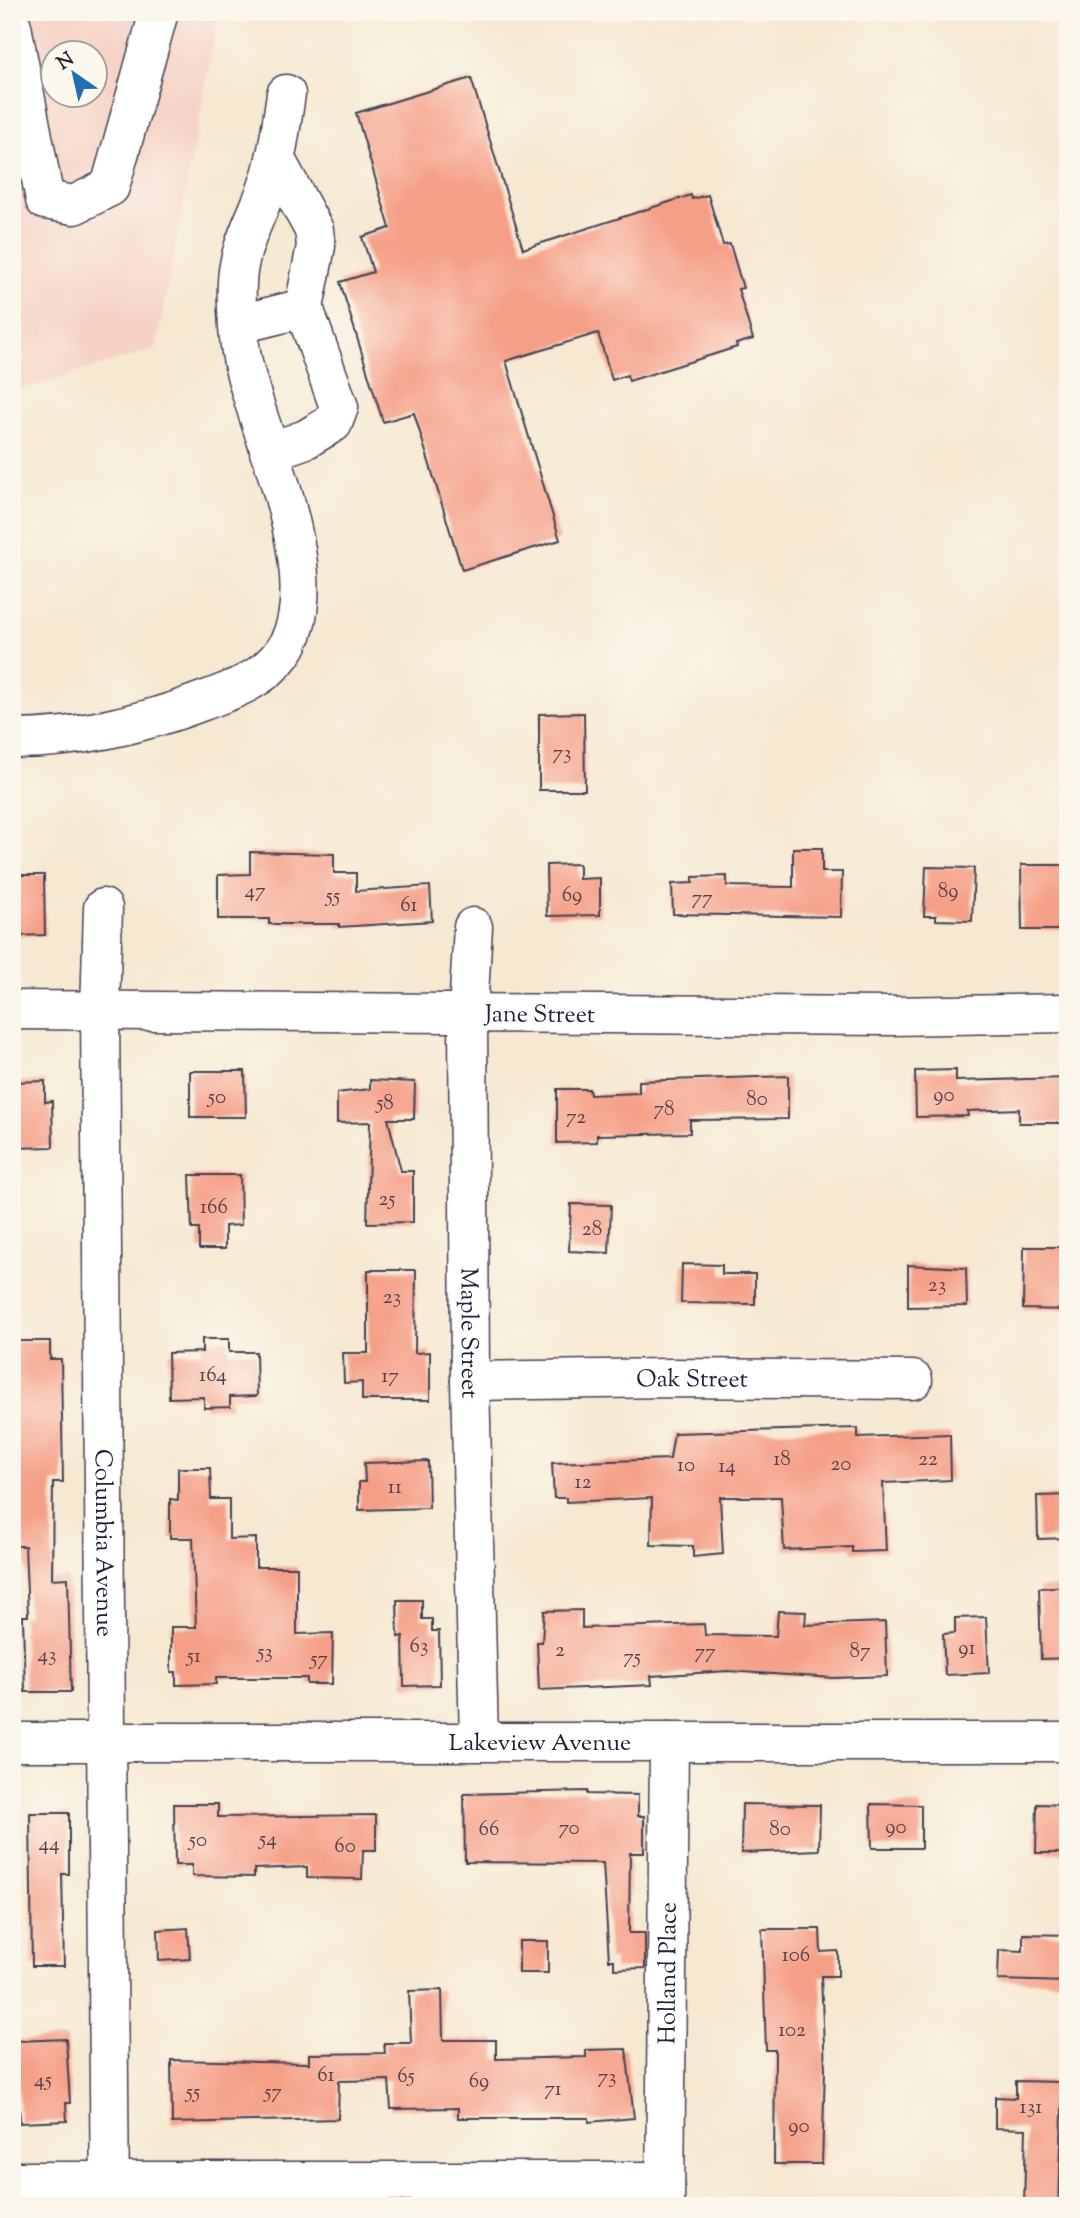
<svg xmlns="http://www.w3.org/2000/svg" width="1080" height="2218" font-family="'Sorts Mill Goudy',serif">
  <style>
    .built { fill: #f6d1c6; fill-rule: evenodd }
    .building { fill: #f59f87 }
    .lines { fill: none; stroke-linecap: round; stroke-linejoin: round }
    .minor-casing { stroke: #424052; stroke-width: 41 }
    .minor { stroke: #fff; stroke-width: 38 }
    .labels { text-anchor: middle; stroke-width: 6; stroke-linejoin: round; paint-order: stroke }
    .number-label { font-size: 21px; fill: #57414e }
    .street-label { font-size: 24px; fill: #22223b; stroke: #fbf7ec }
  </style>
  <rect width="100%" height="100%" fill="#fbf7ec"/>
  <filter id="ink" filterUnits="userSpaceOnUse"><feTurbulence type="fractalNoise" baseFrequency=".0143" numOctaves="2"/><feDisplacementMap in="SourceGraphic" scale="14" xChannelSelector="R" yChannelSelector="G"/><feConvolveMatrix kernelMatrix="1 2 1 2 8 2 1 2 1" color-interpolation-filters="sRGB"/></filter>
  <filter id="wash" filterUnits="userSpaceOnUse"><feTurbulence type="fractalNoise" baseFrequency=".00686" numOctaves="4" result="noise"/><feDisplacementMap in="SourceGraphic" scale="28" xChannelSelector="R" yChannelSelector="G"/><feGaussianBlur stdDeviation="1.57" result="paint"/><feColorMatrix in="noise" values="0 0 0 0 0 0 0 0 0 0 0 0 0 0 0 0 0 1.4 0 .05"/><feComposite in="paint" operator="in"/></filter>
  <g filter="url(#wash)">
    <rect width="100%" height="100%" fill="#f6e8d1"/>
    <!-- built -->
    <path class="built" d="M12 12H219L156 349 12 392ZM52 52H94V94H52Z"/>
    <g id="blocks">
      <!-- building -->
      <path class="building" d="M471 78 523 249 691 195 692 199 708 195 723 245 730 244 743 288 738 289 753 339 736 344 737 347 629 381 627 375 612 380 598 333 506 361 560 540 462 570 414 413 383 422 340 282 373 272 362 237 390 228 356 113Z
        M584 713 585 790H539V714Z
        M793 848H822V872H842L841 917 673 914 672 884 693 883V877L727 876V886L793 887Z
        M250 852 334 854V873H356V891L430 886 432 921 339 927V924H269V919H218V875L250 874Z
        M579 864V879L600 878V915L547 916 546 865Z
        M1021 865H1068V930H1022Z
        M926 867 974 868 972 921 936 920V916H924Z
        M12 875H44L45 935 12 936Z
        M956 1070V1081L1068 1078V1123H1019V1109L967 1111 968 1116 916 1117 915 1071Z
        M190 1071H245L246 1117H190Z
        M788 1076V1119L690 1120V1133L597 1135V1142L557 1143V1089H589L590 1095 639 1093V1081Z
        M370 1080 415 1082 414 1119H388L401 1171H413V1222L367 1223 370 1122 337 1123V1093L370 1089Z
        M45 1081V1102L52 1101 53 1147 12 1148V1082Z
        M190 1175H240L241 1225 225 1226V1249H199V1229H192Z
        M571 1204 611 1205 609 1253 569 1251Z
        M1024 1247H1068V1310L1023 1309Z
        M682 1264 722 1265V1274H755V1304L681 1303Z
        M908 1265 966 1268 967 1306 908 1307Z
        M368 1270H416L415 1353 430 1352V1400H362V1382L344 1383 343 1353H368Z
        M202 1339H229V1352H256L257 1396 230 1397V1407L204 1408V1397L169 1398 168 1353 202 1352Z
        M12 1341H50V1359H61L63 1482H53L52 1579 68 1578 71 1692H25L23 1616H28L25 1546H12Z
        M858 1428V1437L950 1434 951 1480 883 1483 886 1551 852 1552V1547L784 1550 781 1497H720L723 1554 693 1557V1546L651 1545 652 1498 566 1502V1498H554L552 1463 670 1459 674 1433Z
        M428 1461 429 1508 359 1510V1482H365L364 1463Z
        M178 1468H210L211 1499H229V1539L256 1538V1567H297V1634L333 1633 332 1684H307V1678H216V1684L176 1685V1672H171V1627H196L193 1538H170V1499L178 1500Z
        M1068 1495V1538L1038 1539 1037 1496Z
        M1068 1586V1658L1041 1659 1039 1588Z
        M397 1600H422V1619H432V1631H439L440 1685 404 1686 403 1636 398 1637Z
        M582 1610V1628L704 1624 705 1635 776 1636 778 1611 806 1612 805 1625 885 1622 887 1676 834 1678 728 1671 651 1676 652 1685 539 1690 537 1642H542L544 1611Z
        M986 1617 989 1673 945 1675 943 1634 955 1633V1618Z
        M587 1791V1794L638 1795V1816H644V1853H630L629 1933H645V1968L614 1969V1960H609L603 1863 465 1862 464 1794Z
        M174 1804H218V1817L376 1815V1850H363L362 1879 307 1878V1867L254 1869V1877L192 1876V1865H175Z
        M742 1804 820 1805 819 1850 741 1853Z
        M871 1804 921 1805V1848H872Z
        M1037 1804 1068 1805V1853H1036Z
        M30 1813H69V1874H62L64 1966H32Z
        M188 1928 190 1959 159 1961 158 1930Z
        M762 1929H820L821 1952 838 1951V1976H821L825 2069 822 2164H774L775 2050H766Z
        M1023 1934 1068 1935 1067 1982 998 1980 999 1950 1023 1951Z
        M519 1941H548V1973H519Z
        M442 1990 443 2040H496V2059L586 2057V2050L626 2049 634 2118 589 2122V2118H458V2108L391 2109 389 2080 339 2081 338 2119 172 2123 171 2060 309 2063V2054L385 2053 384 2043H411L409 1991Z
        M66 2039 70 2103H66L67 2121 20 2123 16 2041Z
        M1016 2081 1063 2082 1059 2206H1024L1026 2129 995 2128V2097L1016 2098Z"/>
    </g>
  </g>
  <g filter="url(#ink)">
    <use href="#blocks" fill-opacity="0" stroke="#424052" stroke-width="2"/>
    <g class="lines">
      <!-- minor casing -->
      <g class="minor-casing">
        <g id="minor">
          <path d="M12 26 45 200 74 205 110 187 159 12"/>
          <path d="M240 324 304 308"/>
          <path d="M269 452 306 439 333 423 339 407 304 308 316 246 314 230 275 158"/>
          <path d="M12 739C77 739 143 724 203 701 233 690 263 680 283 652 331 584 261 441 244 367 238 342 236 308 237 283 238 250 254 222 265 193 277 162 281 127 286 94"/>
          <path id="s1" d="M103 908 100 1012 110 2206"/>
          <path id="s2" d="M473 927 468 1012 470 1381 479 1740"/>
          <path id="s3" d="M12 1010 890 1016 1068 1013"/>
          <path id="s4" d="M470 1381 668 1378 913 1380"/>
          <path id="s5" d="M12 1742H1068"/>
          <path d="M12 2181H665"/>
          <path id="s6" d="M665 2206 669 1742"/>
        </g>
      </g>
      <!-- minor -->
      <use href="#minor" class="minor"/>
    </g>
  </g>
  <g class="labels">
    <!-- number labels -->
    <g class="number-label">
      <text x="562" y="759">73</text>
      <text x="255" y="897">47</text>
      <text x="948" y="897">89</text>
      <text x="572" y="901">69</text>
      <text x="333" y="902">55</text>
      <text x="702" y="904">77</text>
      <text x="409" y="911">61</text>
      <text x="944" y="1101">90</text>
      <text x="217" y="1103">50</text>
      <text x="757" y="1105">80</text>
      <text x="385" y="1109">58</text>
      <text x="664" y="1115">78</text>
      <text x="576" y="1123">72</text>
      <text x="387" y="1205">25</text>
      <text x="214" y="1213">166</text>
      <text x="592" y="1235">28</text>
      <text x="937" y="1291">23</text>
      <text x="392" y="1303">23</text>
      <text x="213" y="1381">164</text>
      <text x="390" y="1382">17</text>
      <text x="782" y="1465">18</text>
      <text x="928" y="1465">22</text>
      <text x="841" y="1470">20</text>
      <text x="686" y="1471">10</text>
      <text x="727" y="1472">14</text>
      <text x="583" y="1488">12</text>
      <text x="395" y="1493">11</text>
      <text x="419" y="1652">63</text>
      <text x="967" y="1654">91</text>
      <text x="560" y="1656">2</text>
      <text x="860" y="1657">87</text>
      <text x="265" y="1658">53</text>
      <text x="705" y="1658">77</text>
      <text x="47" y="1661">43</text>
      <text x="194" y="1662">51</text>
      <text x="632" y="1663">75</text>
      <text x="319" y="1665">57</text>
      <text x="896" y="1833">90</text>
      <text x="569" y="1834">70</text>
      <text x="489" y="1835">66</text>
      <text x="780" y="1835">80</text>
      <text x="268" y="1845">54</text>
      <text x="198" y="1846">50</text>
      <text x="49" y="1850">44</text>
      <text x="345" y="1852">60</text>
      <text x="796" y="1961">106</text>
      <text x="792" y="2036">102</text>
      <text x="326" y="2081">61</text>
      <text x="406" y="2082">65</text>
      <text x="607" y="2083">73</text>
      <text x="43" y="2086">45</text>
      <text x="479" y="2087">69</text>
      <text x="553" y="2095">71</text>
      <text x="193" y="2098">55</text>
      <text x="273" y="2098">57</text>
      <text x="1031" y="2113">131</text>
      <text x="799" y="2132">90</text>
    </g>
    <!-- street labels -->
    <g class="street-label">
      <text dy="8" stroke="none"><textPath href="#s3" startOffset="528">Jane Street</textPath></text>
      <text dy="8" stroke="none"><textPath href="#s2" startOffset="406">Maple Street</textPath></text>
      <text dy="8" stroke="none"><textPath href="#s4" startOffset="222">Oak Street</textPath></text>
      <text dy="8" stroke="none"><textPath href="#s1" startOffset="635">Columbia Avenue</textPath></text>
      <text dy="8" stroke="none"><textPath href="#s5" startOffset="528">Lakeview Avenue</textPath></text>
      <text dy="8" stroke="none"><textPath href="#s6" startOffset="233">Holland Place</textPath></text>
    </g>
  </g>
  <!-- margin -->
  <rect width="1080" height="2218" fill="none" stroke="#fbf7ec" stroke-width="42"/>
  <!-- north arrow -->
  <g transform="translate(74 74) rotate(326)"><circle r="33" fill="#fbf7ec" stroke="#a4a2a5" stroke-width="2"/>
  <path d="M0-5L12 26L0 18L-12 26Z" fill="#1f6fb2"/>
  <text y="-10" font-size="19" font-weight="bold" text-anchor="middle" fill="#22223b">N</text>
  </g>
</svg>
